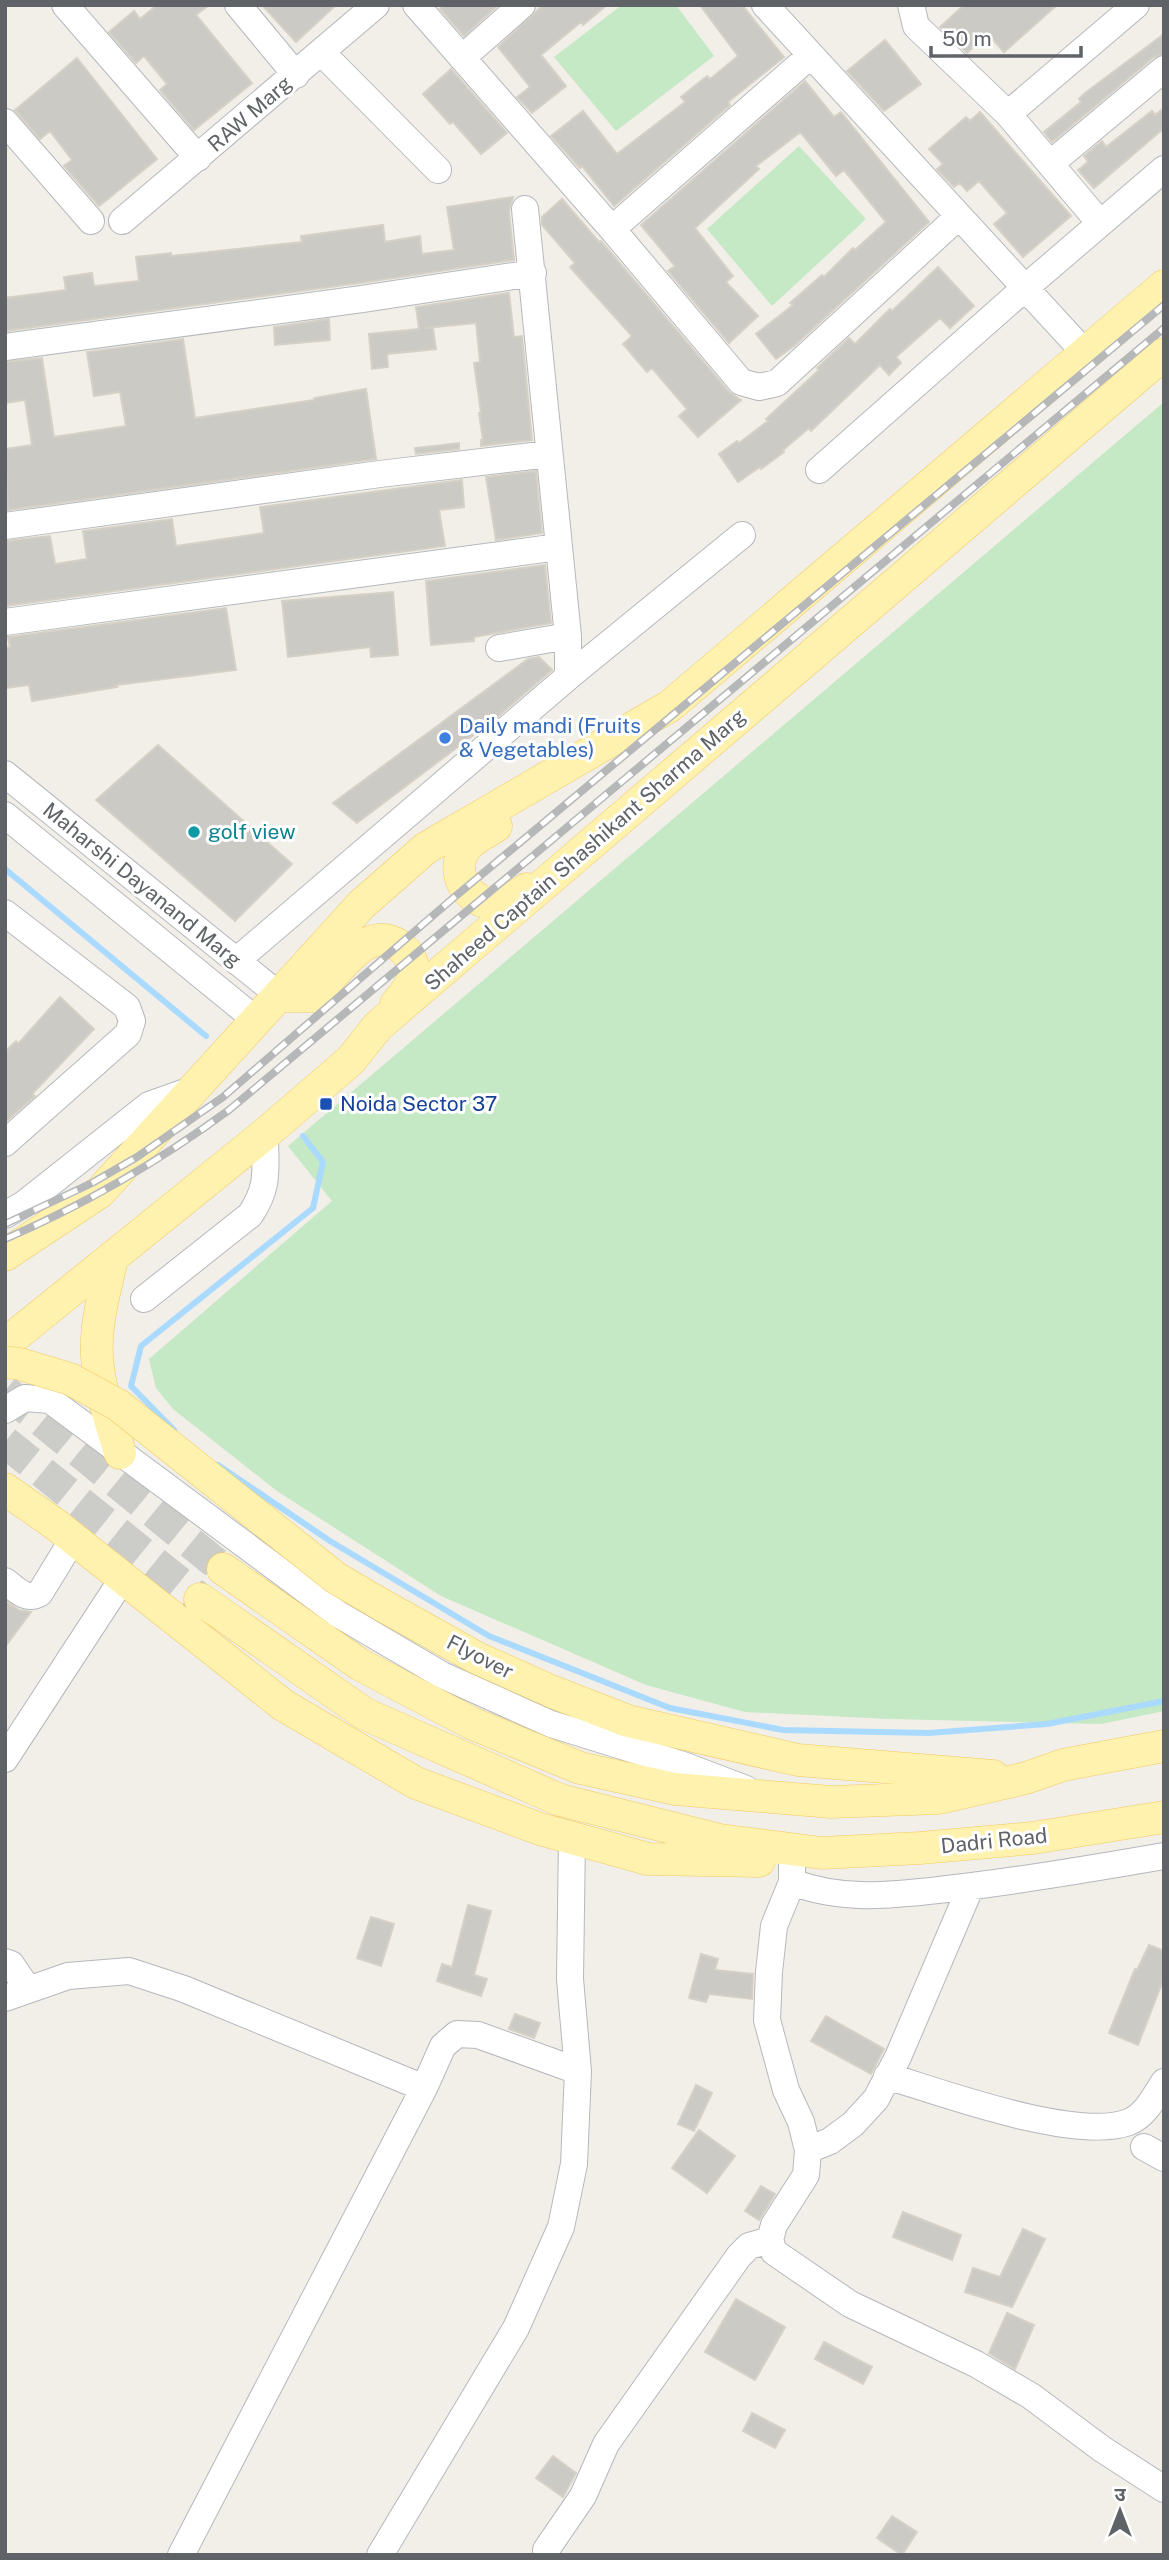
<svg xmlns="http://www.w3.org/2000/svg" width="1169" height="2560" font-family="'Public Sans','Noto Sans Devanagari',sans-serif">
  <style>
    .green { fill: #c5e8c5 }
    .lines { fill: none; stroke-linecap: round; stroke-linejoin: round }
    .stream { stroke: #aadaff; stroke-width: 6 }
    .building { fill: #cccac5; stroke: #d6d1c6; stroke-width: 2 }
    .major-tunnel { stroke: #ccccc8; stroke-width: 32; stroke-dasharray: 32 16; stroke-linecap: butt }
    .minor-casing { stroke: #b5b8bc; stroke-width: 28 }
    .major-casing { stroke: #f2c960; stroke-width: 33 }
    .minor { stroke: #fff; stroke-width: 26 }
    .major { stroke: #fff2af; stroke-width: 32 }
    .rail-casing { stroke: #b6b7b8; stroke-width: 8 }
    .rail { stroke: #fff; stroke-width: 5; stroke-dasharray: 16; stroke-linecap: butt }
    .major-bridge-casing { stroke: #f2c960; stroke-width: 33; stroke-linecap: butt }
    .major-bridge { stroke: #fff2af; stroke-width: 32 }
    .shop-dot { fill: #3f7fe0; stroke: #fff; stroke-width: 2.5 }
    .culture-dot { fill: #0f9aa8; stroke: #fff; stroke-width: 2.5 }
    .transit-dot { fill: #1a4fb4; stroke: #fff; stroke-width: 2.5 }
    .labels { text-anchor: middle; stroke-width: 6; stroke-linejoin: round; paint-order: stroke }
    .street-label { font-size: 21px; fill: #5f6368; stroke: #fff }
    .shop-label { font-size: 21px; fill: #366cbe; stroke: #fff; text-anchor: start }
    .culture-label { font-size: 21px; fill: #0d838f; stroke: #fff; text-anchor: start }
    .transit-label { font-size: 21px; fill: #164399; stroke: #fff; text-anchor: start }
  </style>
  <rect width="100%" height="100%" fill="#f1efe8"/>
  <!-- green -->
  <path class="green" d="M622 5H676L714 56 616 131 554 57Z
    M799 146 866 219 772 306 707 229Z
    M1164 402V1711L1101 1724 890 1719 745 1712 646 1685 441 1596 277 1491 173 1409 156 1388 149 1359 332 1201 288 1146Z"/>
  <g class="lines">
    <!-- stream -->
    <path class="stream" d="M5 869 206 1036
      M174 1430 131 1386 141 1346 313 1208 323 1162 303 1136
      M218 1465 330 1541 489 1636 670 1708 783 1730 929 1733 1047 1724 1164 1701"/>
  </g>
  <!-- building -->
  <path class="building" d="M157 5H209L196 15 252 83 194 130 160 90 167 84 144 56 136 63 109 32 134 11 140 19Z
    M262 5H336L296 42Z
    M444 5H498L464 36 440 9Z
    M543 5H607L583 25 581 22 541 55 566 86 532 113 517 97 530 87 498 47Z
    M700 5H742L784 57 728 102 730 105 614 206 582 166 580 168 551 136 583 111 617 154 685 102 681 97 707 76 710 79 738 56Z
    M964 5H1057L1004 52 988 34 967 53 940 27Z
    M1164 34V54L1154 57 1052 142 1044 132 1081 102 1079 99 1085 93Z
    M885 40 921 84 884 111 847 71Z
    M77 58 157 159 99 206 64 166 72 160 50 131 40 139 15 110Z
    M451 69 507 133 481 154 453 122 450 124 423 94Z
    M805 81 834 117 841 112 929 222 794 346 776 359 756 334 793 305 790 303 822 275 824 277 853 248 855 250 886 222 844 170 836 176 801 133 798 134 756 166 759 169 695 228 733 276 726 282 758 316 729 343 668 271 675 266 641 225Z
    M1164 108V128L1094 188 1078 170 1088 162 1084 156 1102 141 1106 147 1148 114 1152 111 1155 115Z
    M980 112 1071 216 1023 257 994 224 1007 213 979 181 967 191 960 183 954 187 937 169 943 164 929 149 966 117 970 121Z
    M513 197 509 211 514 260 360 283 5 331V298L66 290 64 277 92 273 94 286 139 281 136 257 171 253V256L302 242 301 236 383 225 385 242 420 236 422 254 454 250 447 207Z
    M562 199 599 242 601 241 729 392 741 400 698 437 679 416 687 409 652 368 647 372 623 344 632 336 570 267 575 263 542 225V217Z
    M938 267 974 306 950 328 940 318 896 357 901 363 889 375 880 365 811 431 809 428 783 450 784 452 761 469 760 467 738 482 719 454 737 441 739 443 768 421 766 419 819 370 817 368 849 338 855 344 890 309 892 311Z
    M509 293 514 337 522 336 532 440 481 446V440H483L479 413H481L474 363 480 362 476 323 425 328H433L436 349 387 354 388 367 372 369 369 334 419 329 416 307Z
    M329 319 330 340 275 345 274 327Z
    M183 339 195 418 314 400V398L366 389 376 459 8 510 5 449 32 445 25 400 5 403V362L42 358 54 437 126 426 120 392 94 396 87 352Z
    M459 443V449L416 454 415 448Z
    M536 471 542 533 496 540 486 477Z
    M462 480 464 507 439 510 445 546 5 606V541L50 536 55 564 87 559 83 531 172 519 176 546 264 533 260 507Z
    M545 565 551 623 474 637V641L431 645 426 581Z
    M393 592 398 655 371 657 370 647 288 657 282 601Z
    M226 608 236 670 116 685 117 687 32 701 29 685 5 688V648L10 647 8 637Z
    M539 657 552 670 496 718 357 823 333 803 528 659Z
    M158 745 292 864 235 921 96 800Z
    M60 997 94 1029 32 1094 35 1096 5 1122V1052L16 1041 18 1044Z
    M5 1601 19 1610 31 1612 5 1647Z
    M468 1905 491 1911 474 1975 487 1979 481 1996 437 1981 442 1964 452 1967Z
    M371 1917 394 1924 381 1966 357 1958Z
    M1149 1945 1164 1951V1978L1138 2045 1109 2033 1135 1969 1137 1970Z
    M701 1954 718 1959 715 1970 753 1974 752 1999 709 1994 706 2002 689 1998Z
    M515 2014 540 2023 534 2038 509 2029Z
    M826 2016 884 2049 871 2074 811 2041Z
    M696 2085 712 2093 694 2131 678 2124Z
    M699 2130 735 2156 707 2193 672 2168Z
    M761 2186 775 2194 759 2220 745 2211Z
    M903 2212 961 2235 952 2260 893 2237Z
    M1023 2229 1045 2239 1012 2307 965 2292 973 2268 1000 2277Z
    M736 2299 785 2327 755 2380 705 2352Z
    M1007 2313 1034 2325 1015 2369 989 2353Z
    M824 2342 872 2367 863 2384 815 2359Z
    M752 2413 785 2430 775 2448 743 2431Z
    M553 2456 576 2473 563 2497 536 2478Z
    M892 2516 917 2532 902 2555 877 2538Z"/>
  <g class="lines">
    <!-- major-tunnel -->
    <path class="major-tunnel" d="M5 1391 223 1569
      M5 1442 200 1599"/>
    <!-- minor casing -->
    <g class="minor-casing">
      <path id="minor" d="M65 5 198 158
        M238 5 296 75
        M416 5 612 229 741 382 759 387 777 383 959 216
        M765 5 1085 353
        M911 5 916 26 1008 114
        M321 52 438 170
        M462 58 522 5
        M5 122 91 221
        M1050 164 1164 69
        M525 209 568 636V677
        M122 221 376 5
        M1100 223 1008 114 1136 5
        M612 229 811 55
        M5 347 362 299 533 273
        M819 470 1025 288 1164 169
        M5 526 380 474 549 454
        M5 622 558 547
        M499 648 568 636
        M5 774 280 996
        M5 815 256 1020
        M5 913 127 1007 132 1021 128 1034 5 1143
        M236 961 568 677 742 535
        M5 1215 24 1204 149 1105 194 1089
        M144 1299 250 1215C270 1186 265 1169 265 1134
        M5 1410 25 1398 50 1400 338 1614 442 1675 551 1724 683 1765 746 1789
        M5 1581C16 1589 26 1602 40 1593L73 1539
        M5 1759 123 1578
        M792 1861V1882L774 1926 769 1972 767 2020 786 2090 801 2122 808 2150 806 2175 774 2225 770 2240 774 2252 850 2304 976 2364 1031 2396 1102 2449 1164 2489
        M792 1882C846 1903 900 1894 956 1888 1026 1880 1095 1868 1164 1856
        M5 1962 11 1964 28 1989
        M5 1998 68 1976 129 1971 184 1989 424 2088 181 2555
        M887 2076C943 2093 1076 2142 1129 2122 1146 2115 1154 2097 1164 2082
        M424 2088 443 2046 457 2034 478 2035 578 2071
        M1144 2147 1164 2158
        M808 2150 830 2141 853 2124 876 2099 898 2057 971 1886
        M546 2550 583 2496 606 2444 739 2256 749 2246 770 2240
        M380 2555 516 2328 561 2227 574 2164 578 2071 570 1979 572 1838"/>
    </g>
    <!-- major casing -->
    <g class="major-casing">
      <path id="major" d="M496 826C487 832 476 837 468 845 449 866 463 901 492 903 505 904 516 896 527 889
        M280 996H314C328 981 351 950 370 942 392 933 416 953 413 976 411 988 403 996 396 1004
        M5 1255 100 1192 361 905 426 848 670 706 1164 286
        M112 1259C105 1290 95 1324 97 1356 99 1390 111 1421 120 1453
        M5 1344 265 1134 351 1060 378 1026 1164 354
        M5 1489 55 1524 283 1705 416 1783 540 1829 648 1859 759 1861
        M223 1569 359 1664 471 1723 580 1768 675 1789 831 1802 939 1798 1026 1778 1063 1765 1164 1746
        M200 1599 365 1714 560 1800 720 1840 822 1853 920 1848 1033 1838 1164 1817
        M382 1605 477 1658 553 1692 628 1721 798 1760 993 1776"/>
    </g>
    <!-- minor -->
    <use href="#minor" class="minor"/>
    <!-- major -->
    <use href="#major" class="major"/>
    <!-- rail casing -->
    <g class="rail-casing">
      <path id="rail" d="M5 1224 92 1183 137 1157 223 1097 451 900 1164 305
        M5 1239C86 1204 158 1162 229 1110L1164 328"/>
    </g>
    <!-- rail -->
    <use href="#rail" class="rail"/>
    <!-- major-bridge casing -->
    <g class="major-bridge-casing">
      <path id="major-bridge" d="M5 1362 20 1364 70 1379 118 1405 336 1578 382 1605"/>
    </g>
    <!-- major-bridge -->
    <use href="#major-bridge" class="major-bridge"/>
  </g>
  <!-- markers -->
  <circle class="shop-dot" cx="445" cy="738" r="7"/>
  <circle class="culture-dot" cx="194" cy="832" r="7"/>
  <rect class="transit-dot" x="319" y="1097" width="14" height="14" rx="3.5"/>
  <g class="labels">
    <!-- street labels -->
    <g class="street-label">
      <text transform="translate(250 114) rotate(-41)" y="7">RAW Marg</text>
      <text transform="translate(585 850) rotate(-41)" y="7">Shaheed Captain Shashikant Sharma Marg</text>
      <text transform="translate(142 885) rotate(39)" y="7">Maharshi Dayanand Marg</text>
      <text transform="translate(480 1657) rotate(27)" y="7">Flyover</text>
      <text transform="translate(994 1841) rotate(-6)" y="7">Dadri Road</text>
    </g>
    <!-- shop labels -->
    <g class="shop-label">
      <text x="459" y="733">Daily mandi (Fruits<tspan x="459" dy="24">&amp; Vegetables)</tspan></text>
    </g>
    <!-- culture labels -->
    <g class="culture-label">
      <text x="208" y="839">golf view</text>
    </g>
    <!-- transit labels -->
    <g class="transit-label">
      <text x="340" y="1111">Noida Sector 37</text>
    </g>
  </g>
  <!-- border -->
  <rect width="1169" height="2560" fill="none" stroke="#5f6368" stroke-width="14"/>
  <!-- north arrow -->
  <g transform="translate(1120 2511)" stroke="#ffffff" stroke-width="5" paint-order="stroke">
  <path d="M0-5L12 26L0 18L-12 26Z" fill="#5f6368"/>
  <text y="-10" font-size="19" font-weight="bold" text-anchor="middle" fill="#5f6368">उ</text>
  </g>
  <!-- scale -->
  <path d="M931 46v10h150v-10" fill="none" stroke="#5f6368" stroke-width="3.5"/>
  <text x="942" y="46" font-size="21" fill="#5f6368" stroke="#ffffff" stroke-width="5" paint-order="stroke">50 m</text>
</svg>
